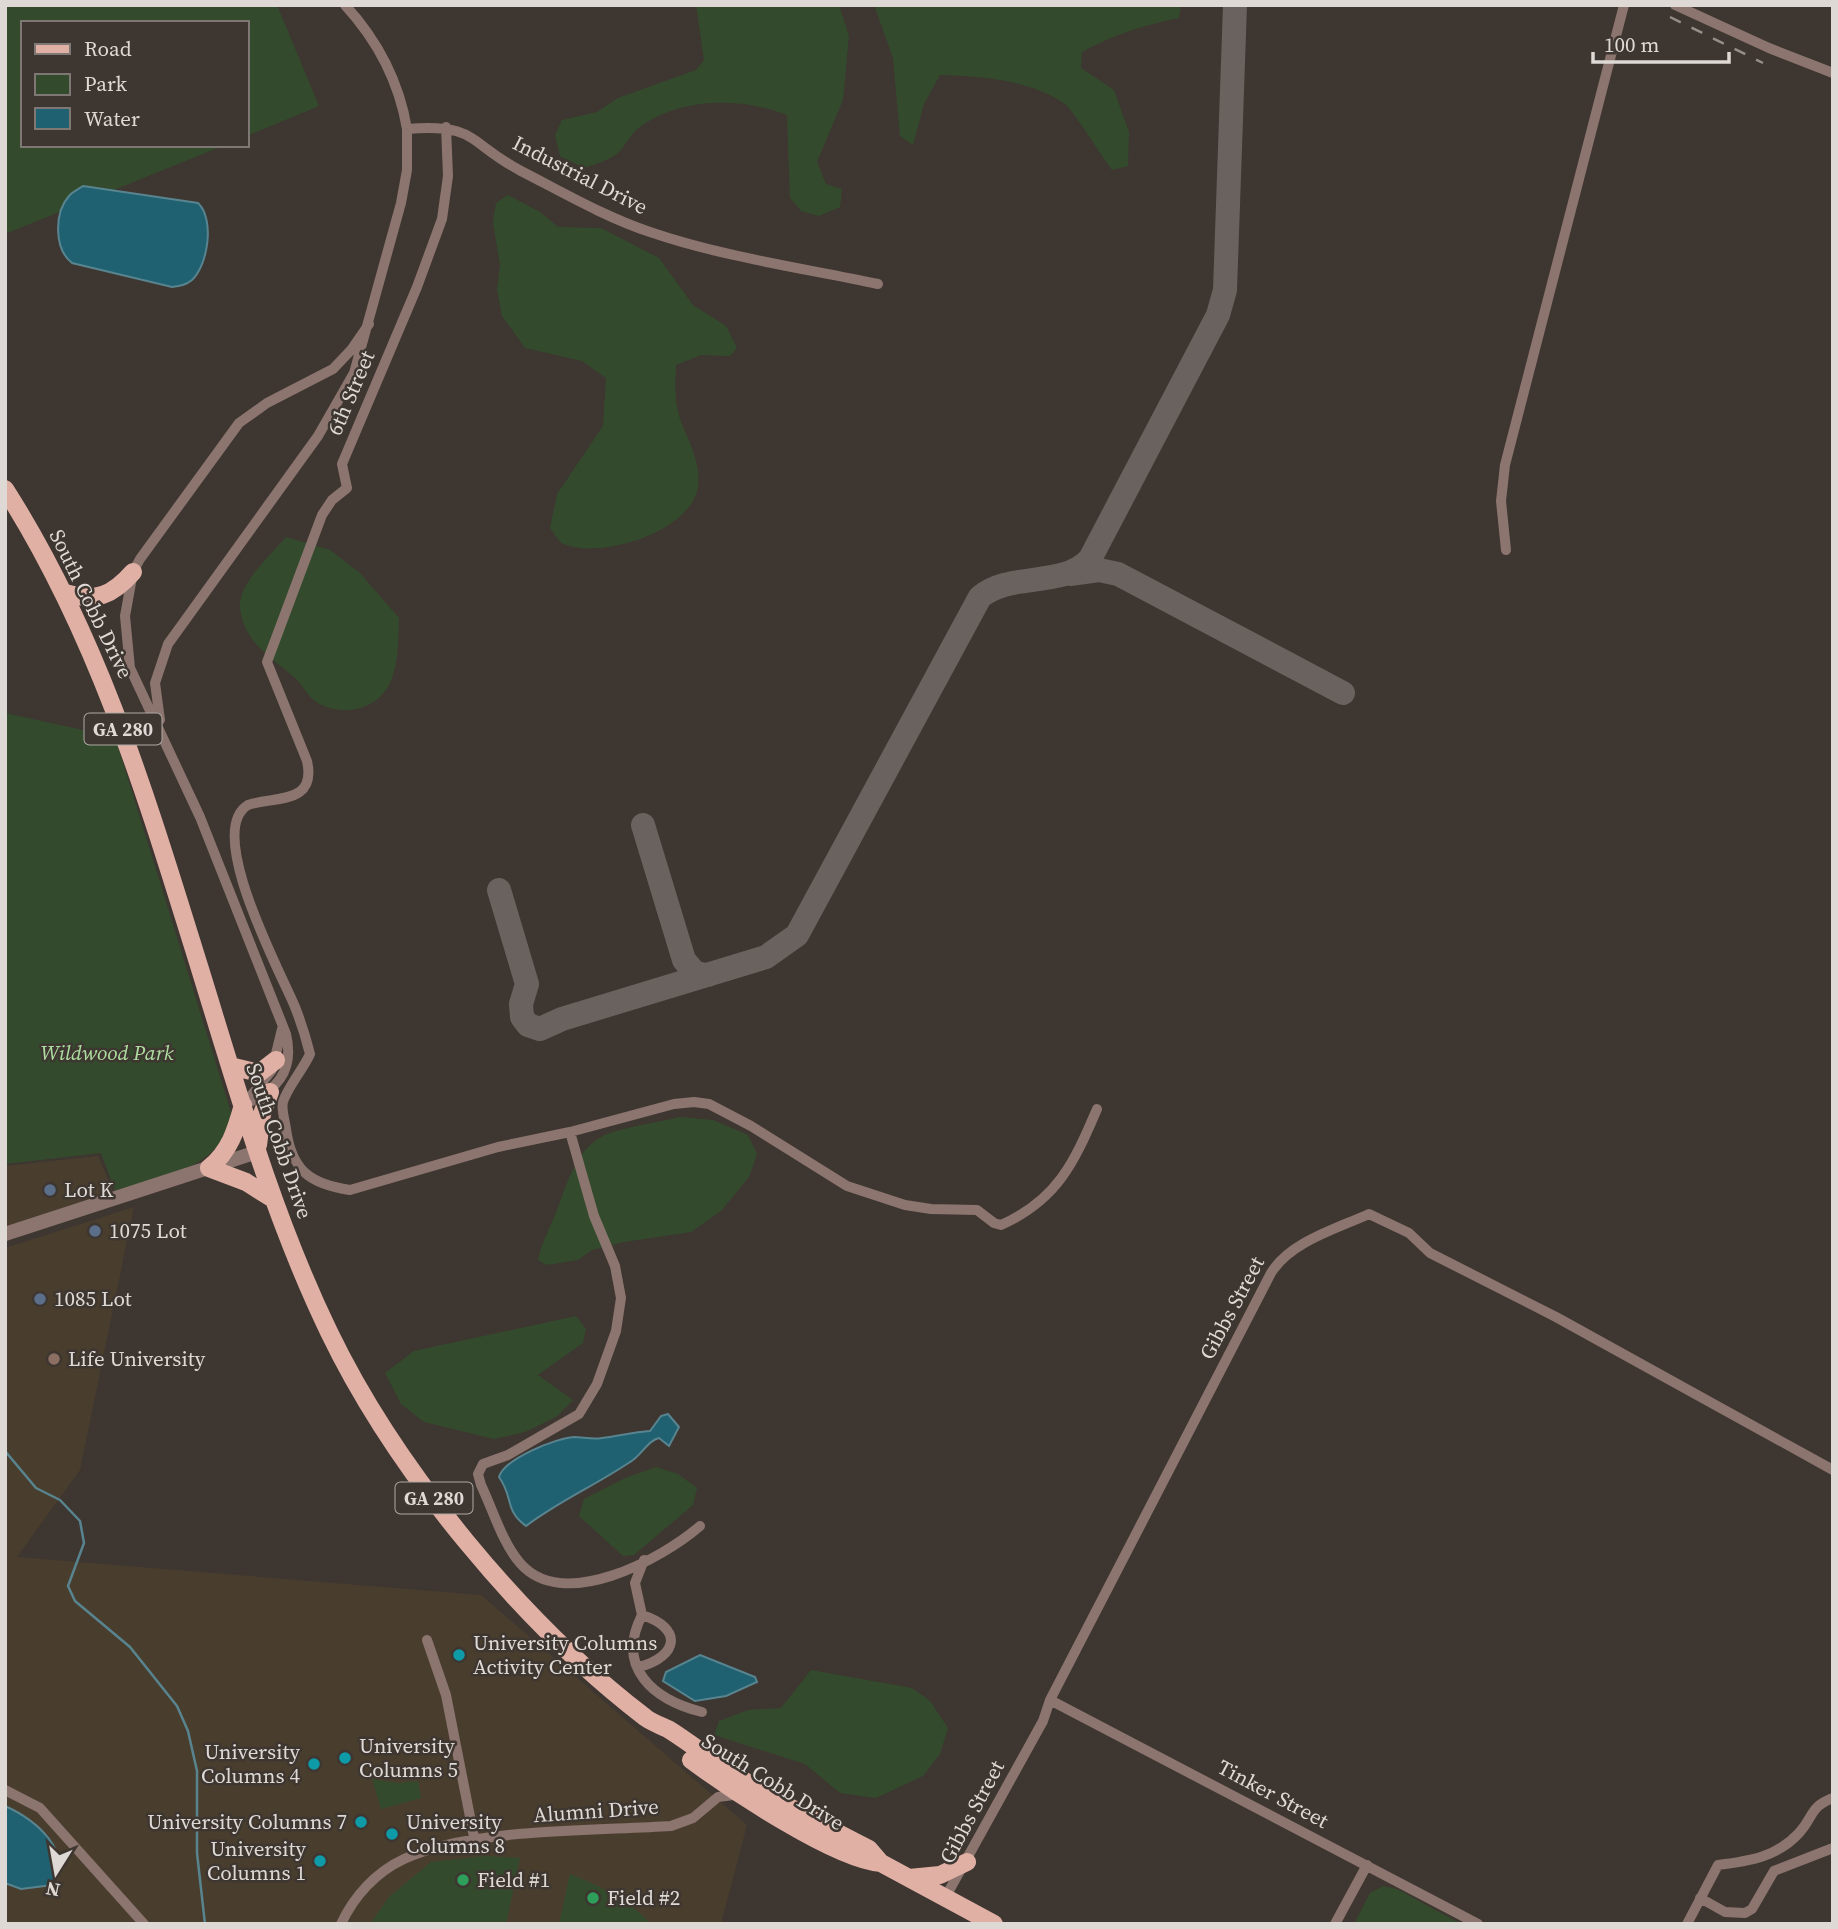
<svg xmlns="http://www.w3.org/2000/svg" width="1838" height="1929" font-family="'Source Serif 4',serif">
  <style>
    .education { fill: #493e2e }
    .green { fill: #334b2c }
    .water { fill: #1f6071; stroke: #58848f; stroke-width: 2 }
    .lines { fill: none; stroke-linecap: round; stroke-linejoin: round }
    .stream { stroke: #58848f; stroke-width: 2.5 }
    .taxiway { stroke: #6a625e; stroke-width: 24 }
    .minor { stroke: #8c746f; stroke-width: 10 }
    .tertiary { stroke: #8c746f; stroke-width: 14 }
    .primary { stroke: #e0b0a5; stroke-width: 18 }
    .rail { stroke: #958f8a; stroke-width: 2.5; stroke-dasharray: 12 12; stroke-linecap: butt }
    .service-dot { fill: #5c6f8a; stroke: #3e3631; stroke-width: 2.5 }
    .education-dot { fill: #8d6e63; stroke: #3e3631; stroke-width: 2.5 }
    .culture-dot { fill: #0f9aa8; stroke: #3e3631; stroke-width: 2.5 }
    .leisure-dot { fill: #2e9e5b; stroke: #3e3631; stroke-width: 2.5 }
    .labels { text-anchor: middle; stroke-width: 5; stroke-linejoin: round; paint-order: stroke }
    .shield { fill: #3e3631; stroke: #aea8a4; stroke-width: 2 }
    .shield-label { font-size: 19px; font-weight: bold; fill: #ded9d5 }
    .street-label { font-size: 21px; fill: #ded9d5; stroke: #3e3631 }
    .park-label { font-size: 21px; font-style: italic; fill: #aede9f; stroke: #3e3631 }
    .poi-label { font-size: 21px; fill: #ded9d5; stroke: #3e3631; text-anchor: start }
  </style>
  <rect width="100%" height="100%" fill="#3e3631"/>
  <!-- education -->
  <path class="education" d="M98 1156 114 1193 5 1228V1166Z
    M134 1207 80 1470 17 1557 481 1595 747 1825 721 1924H5V1248Z"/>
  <!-- green -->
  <path class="green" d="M5 5H277L319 106 247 136V23H23V145H225L5 234Z
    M696 5H839L849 36 843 100 817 162 826 184 842 189 840 207 819 216 801 211 790 198 787 115C742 97 680 97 640 127 631 133 626 145 619 152 611 160 595 164 584 168L560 156 555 135 562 120 597 112 618 98 696 70 704 60Z
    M874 5H1181L1179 18C1144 25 1113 35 1082 52L1081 68 1114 90 1129 132 1128 166 1112 170C1103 158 1072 109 1065 104 1031 80 981 76 940 75L924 104 913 145 900 136 893 58Z
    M508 195 540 212 558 227 601 228 659 258 693 305 726 326 737 348 730 356 701 355 676 365C675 384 674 401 680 419 688 441 701 461 698 486 693 531 601 560 564 544 558 541 554 533 550 528L557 494 603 426 606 378 582 361 525 348 502 316 497 290 500 265 493 222 496 203Z
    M286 537 330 550 360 573 399 618C398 658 399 704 350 710 340 711 324 708 315 701 307 695 302 684 294 677 270 657 244 642 240 608 238 583 271 555 286 537Z
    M5 713 115 737 231 1112C226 1169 161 1176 115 1191L101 1153 5 1164Z
    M680 1117 713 1120 748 1135 757 1154 749 1177 721 1211 691 1232 624 1242 592 1250 578 1260 546 1265 538 1260C542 1241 550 1228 557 1210 567 1184 575 1152 601 1137 616 1128 661 1122 680 1117Z
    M576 1316 586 1329 583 1343 538 1375 573 1400 556 1417 525 1432 494 1439 424 1422 401 1404 385 1373 414 1351Z
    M656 1467 678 1474 697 1488 693 1505 634 1555 623 1556 579 1516 584 1499 625 1478Z
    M811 1670 912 1688 930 1701 948 1728 940 1754 923 1776 876 1798 840 1793 805 1764 714 1735 719 1721 748 1710 781 1708Z
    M372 1779 398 1783 418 1781 421 1798 381 1809Z
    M486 1856 520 1858 506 1924H370L389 1897 431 1862Z
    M570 1874C602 1887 628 1899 651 1924H559Z
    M1383 1886 1397 1889 1461 1924H1354L1370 1893Z"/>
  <!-- water -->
  <path class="water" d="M83 186 198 203C215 219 208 265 192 280 186 285 180 286 172 287L72 263C54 249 54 213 69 196 72 192 79 189 83 186Z
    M668 1414 679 1427 669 1446 659 1438C648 1440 641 1456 630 1462 596 1485 559 1501 526 1526 504 1510 514 1498 499 1477 504 1459 556 1438 574 1437 583 1437 593 1440 602 1438 618 1436 634 1432 650 1431L661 1416Z
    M700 1655 755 1677 757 1682 726 1696 695 1701 663 1681 666 1672Z
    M5 1806C34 1819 76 1852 52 1885L21 1889 5 1883Z"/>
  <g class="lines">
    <!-- stream -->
    <path class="stream" d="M5 1451 36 1488 60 1500 80 1521 84 1543 68 1586 75 1601 130 1647 177 1706 188 1731 197 1771V1853L205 1924"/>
    <!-- taxiway -->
    <path class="taxiway" d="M1070 574 1099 570 1118 574 1343 693
      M643 825 684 960 695 973 708 975
      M499 890 527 984 521 1004 522 1017 528 1025 540 1029 562 1019 766 957 797 935 980 597C1012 571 1061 589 1090 559L1218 315 1225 290 1235 5"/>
    <!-- minor -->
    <path class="minor" d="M345 5C378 41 399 81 407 129 477 123 468 143 521 171 564 193 605 217 650 232 723 257 803 268 878 284
      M1675 5 1769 48 1833 73
      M446 127 448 176 442 219 417 287 342 464 347 488 332 500 322 515 267 662 307 761C317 805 274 796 248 805 204 831 281 973 295 1007 301 1022 306 1038 310 1054 304 1068 287 1088 283 1102 281 1109 285 1121 286 1129 292 1171 310 1184 350 1190L498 1147 570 1132 674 1104 694 1102 709 1104 751 1126 847 1186 905 1205 931 1209 977 1210 994 1223 1001 1225C1057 1200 1074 1163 1097 1109
      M1506 550 1501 501 1505 465 1624 5
      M160 720 155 683 168 644 318 436 354 373 401 203 407 170V129
      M245 1103 272 1070 282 1029
      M243 1105C276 1091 295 1072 286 1034L200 817 130 668 125 616 133 572 140 559 239 423 267 403 333 369 351 350 369 324
      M570 1132 594 1216 615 1266 621 1298 616 1331 597 1384 579 1414 508 1455 483 1464 478 1474 481 1485C493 1510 502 1542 520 1563 563 1613 662 1559 700 1526
      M642 1615C615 1668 654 1700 702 1712
      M427 1640 446 1695 475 1842
      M639 1667C679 1656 683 1628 642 1615L635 1583 644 1560
      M1050 1700 1478 1924
      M5 1790 40 1808 144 1924
      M945 1898 1043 1721 1050 1700 1271 1273C1290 1242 1336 1229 1369 1214L1409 1233 1430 1253 1556 1317 1833 1470
      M1700 1898 1725 1912 1745 1913 1752 1909 1774 1871 1833 1848
      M341 1924C354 1896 376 1872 404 1859 469 1828 596 1831 671 1826L693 1818 718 1797 741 1794
      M1335 1924 1367 1865
      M1687 1924 1718 1865C1750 1861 1777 1857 1799 1833 1814 1817 1809 1807 1833 1798"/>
    <!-- tertiary -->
    <path class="tertiary" d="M5 1234 257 1152"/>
    <!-- primary -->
    <path class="primary" d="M5 489C100 638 148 802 200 969 238 1092 273 1216 329 1332 396 1471 523 1624 646 1718 653 1723 660 1725 668 1729 689 1742 709 1758 730 1772 774 1800 822 1825 869 1849L881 1863 994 1924
      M65 593C96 602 112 596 133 572
      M230 1066 259 1073 276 1060
      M258 1145 262 1114 270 1092
      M209 1168C230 1151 236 1130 243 1105
      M209 1168 246 1182 273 1199
      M691 1760C730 1789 836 1860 881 1863
      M909 1878 940 1875 967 1862"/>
    <!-- rail -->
    <path class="rail" d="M1670 17 1763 63"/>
  </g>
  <!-- markers -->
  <g class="service-dot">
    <circle cx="50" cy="1190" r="7"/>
    <circle cx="95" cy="1231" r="7"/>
    <circle cx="40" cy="1299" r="7"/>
  </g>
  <circle class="education-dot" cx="54" cy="1359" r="7"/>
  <g class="culture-dot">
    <circle cx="459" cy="1655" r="7"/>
    <circle cx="345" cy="1758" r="7"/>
    <circle cx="314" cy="1764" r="7"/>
    <circle cx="361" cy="1822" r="7"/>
    <circle cx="392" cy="1834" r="7"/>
    <circle cx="320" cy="1861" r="7"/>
  </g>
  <g class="leisure-dot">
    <circle cx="463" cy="1880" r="7"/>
    <circle cx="593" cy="1898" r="7"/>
  </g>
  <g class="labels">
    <!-- shield labels -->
    <g class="shield">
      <rect x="84.5" y="713.5" width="77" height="31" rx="5"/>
      <rect x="395.5" y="1482.5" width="77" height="31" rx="5"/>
    </g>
    <g class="shield-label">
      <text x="123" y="736">GA 280</text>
      <text x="434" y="1505">GA 280</text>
    </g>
    <!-- street labels -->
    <g class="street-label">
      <text transform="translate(580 175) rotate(27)" y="7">Industrial Drive</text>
      <text transform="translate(351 393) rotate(-67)" y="7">6th Street</text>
      <text transform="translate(91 604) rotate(64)" y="7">South Cobb Drive</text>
      <text transform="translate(279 1141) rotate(71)" y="7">South Cobb Drive</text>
      <text transform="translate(1232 1308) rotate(-62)" y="7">Gibbs Street</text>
      <text transform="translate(773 1782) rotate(32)" y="7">South Cobb Drive</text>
      <text transform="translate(1273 1794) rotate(28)" y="7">Tinker Street</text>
      <text transform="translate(596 1811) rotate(-4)" y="7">Alumni Drive</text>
      <text transform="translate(972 1812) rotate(-62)" y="7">Gibbs Street</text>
    </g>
    <!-- park labels -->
    <g class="park-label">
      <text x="107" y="1060">Wildwood Park</text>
    </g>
    <!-- poi labels -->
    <g class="poi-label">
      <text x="64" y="1197">Lot K</text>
      <text x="109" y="1238">1075 Lot</text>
      <text x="54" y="1306">1085 Lot</text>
      <text x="68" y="1366">Life University</text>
      <text x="473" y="1650">University Columns<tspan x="473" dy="24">Activity Center</tspan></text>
      <text x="359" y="1753">University<tspan x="359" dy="24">Columns 5</tspan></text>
      <text x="300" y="1759" text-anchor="end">University<tspan x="300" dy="24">Columns 4</tspan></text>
      <text x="347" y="1829" text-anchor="end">University Columns 7</text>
      <text x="406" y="1829">University<tspan x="406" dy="24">Columns 8</tspan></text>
      <text x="306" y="1856" text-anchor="end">University<tspan x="306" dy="24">Columns 1</tspan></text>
      <text x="477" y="1887">Field #1</text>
      <text x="607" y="1905">Field #2</text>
    </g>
  </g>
  <!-- border -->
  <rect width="1838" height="1929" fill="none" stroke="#ded9d5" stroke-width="14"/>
  <!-- legend -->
  <rect x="21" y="21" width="228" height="126" fill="#3e3631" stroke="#7e7773" stroke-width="2"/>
  <rect x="35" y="44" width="35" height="10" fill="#e0b0a5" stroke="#7e7773" stroke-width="2"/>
  <text x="84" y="56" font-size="21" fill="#ded9d5">Road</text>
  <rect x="35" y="74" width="35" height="21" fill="#334b2c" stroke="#7e7773" stroke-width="2"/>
  <text x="84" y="91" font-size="21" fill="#ded9d5">Park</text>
  <rect x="35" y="108" width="35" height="21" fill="#1f6071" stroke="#7e7773" stroke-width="2"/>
  <text x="84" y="126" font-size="21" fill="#ded9d5">Water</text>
  <!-- north arrow -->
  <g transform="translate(56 1873) rotate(191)" stroke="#3e3631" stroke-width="5" paint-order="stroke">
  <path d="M0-5L12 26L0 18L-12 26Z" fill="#ded9d5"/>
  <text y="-10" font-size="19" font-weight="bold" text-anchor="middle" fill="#ded9d5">N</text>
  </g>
  <!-- scale -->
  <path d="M1593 52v10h136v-10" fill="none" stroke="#ded9d5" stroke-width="3.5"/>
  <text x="1604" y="52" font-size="21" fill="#ded9d5" stroke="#3e3631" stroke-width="5" paint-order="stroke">100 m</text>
</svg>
